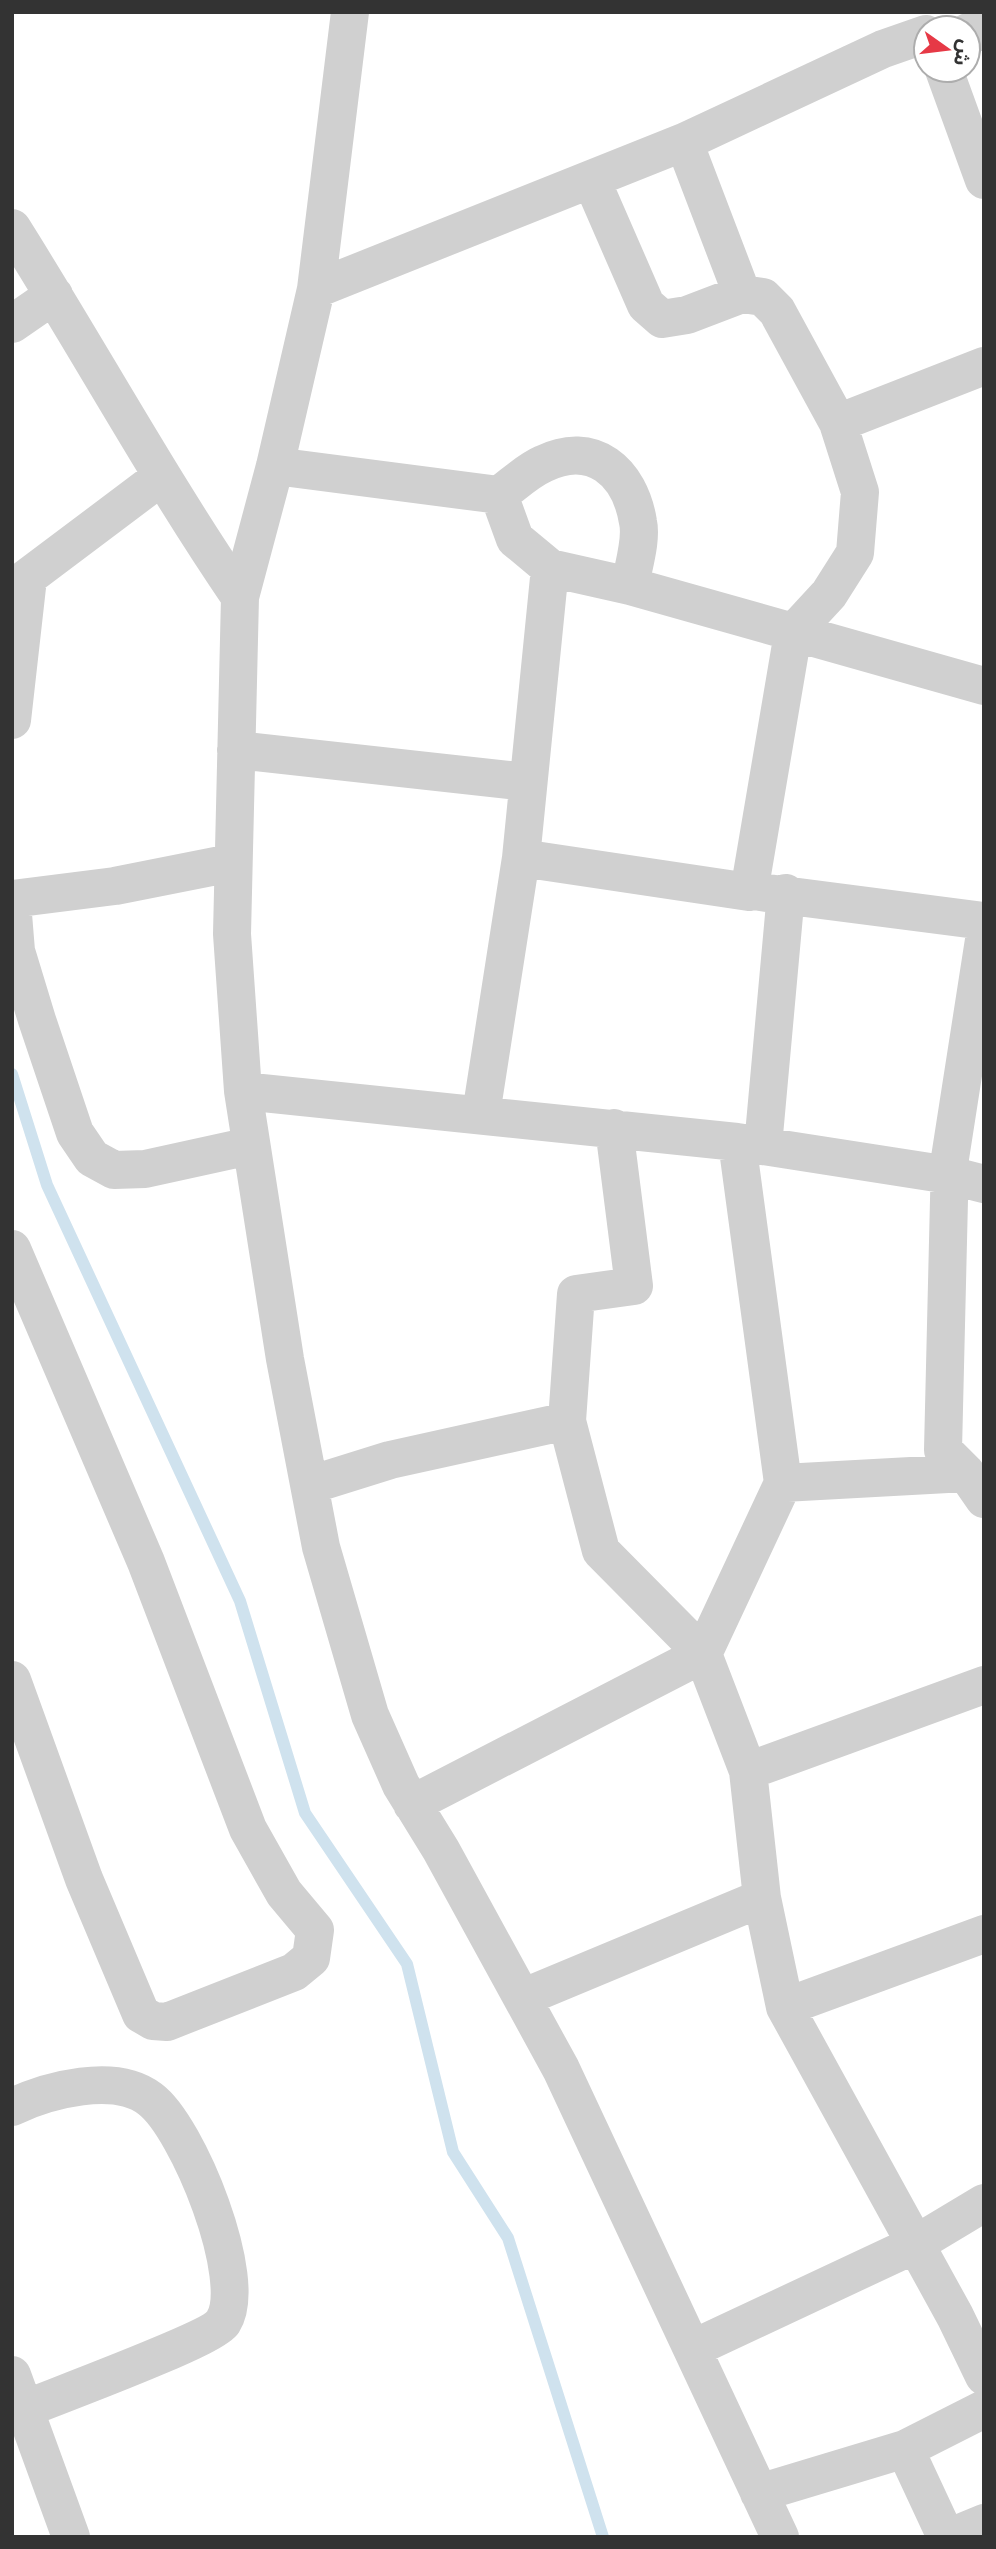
<svg xmlns="http://www.w3.org/2000/svg" width="996" height="2549" font-family="'IBM Plex Sans','Noto Sans Arabic',sans-serif">
  <style>
    .lines { fill: none; stroke-linecap: round; stroke-linejoin: round }
    .stream { stroke: #cfe2ee; stroke-width: 12 }
    .minor { stroke: #d0d0d0; stroke-width: 38 }
  </style>
  <rect width="100%" height="100%" fill="#fff"/>
  <g class="lines">
    <!-- stream -->
    <path class="stream" d="M12 1074 47 1185 240 1601 305 1813 407 1964 453 2152 508 2238 603 2537"/>
    <!-- minor -->
    <path class="minor" d="M350 12 316 289 275 466 240 597 232 934 243 1091 285 1359 321 1547 370 1715 401 1785 441 1850 561 2069 780 2537
      M968 32H984
      M944 70 984 180
      M684 142 883 49 926 34
      M592 181 646 305 662 319 687 315 742 294
      M12 228C89 350 158 477 240 597
      M316 289 684 142 742 294 763 297 777 311 838 423
      M12 324 54 295
      M275 466 499 495 515 539 550 568 521 858 481 1114
      M499 495C513 485 527 471 543 464 593 439 630 472 638 522 642 540 633 567 630 586
      M550 568 630 586 984 686
      M12 589 161 477
      M12 720 28 578
      M236 750 527 782
      M521 858 749 892 793 633 829 594 855 553 860 492 838 423 984 366
      M760 892 984 921
      M12 899 115 886 231 863
      M12 902 16 951 37 1020 75 1133 92 1158 114 1170 145 1169 250 1146
      M243 1091 737 1142 949 1175 984 1184
      M614 1128 634 1286 576 1294 567 1421 601 1551 703 1654 748 1771 762 1898 785 2007 955 2316 984 2376
      M763 1146 786 893
      M12 1249 146 1562 248 1829 284 1893 315 1930 311 1958 294 1972 167 2022 153 2021 141 2014 84 1879 12 1680
      M966 1473 943 1450 950 1158 984 940
      M783 1483 966 1473 984 1499
      M310 1485 390 1460 567 1421
      M748 1771 984 1685
      M412 1804 703 1654 783 1483 737 1142
      M522 1998 762 1898
      M785 2007 984 1934
      M12 2107C48 2090 115 2072 150 2099 188 2127 250 2281 223 2322 212 2339 54 2397 25 2409
      M692 2349 914 2245 984 2203
      M12 2375 71 2537
      M905 2449 946 2537
      M759 2493 905 2449 984 2409
      M950 2537 984 2523"/>
  </g>
  <!-- border -->
  <rect width="996" height="2549" fill="none" stroke="#333333" stroke-width="28"/>
  <!-- north arrow -->
  <g transform="translate(947 49) rotate(104)"><circle r="33" fill="#ffffff" stroke="#adadad" stroke-width="2"/>
  <path d="M0-5L12 26L0 18L-12 26Z" fill="#e63946"/>
  <text y="-10" font-size="19" font-weight="bold" text-anchor="middle" fill="#333333">ش</text>
  </g>
</svg>
